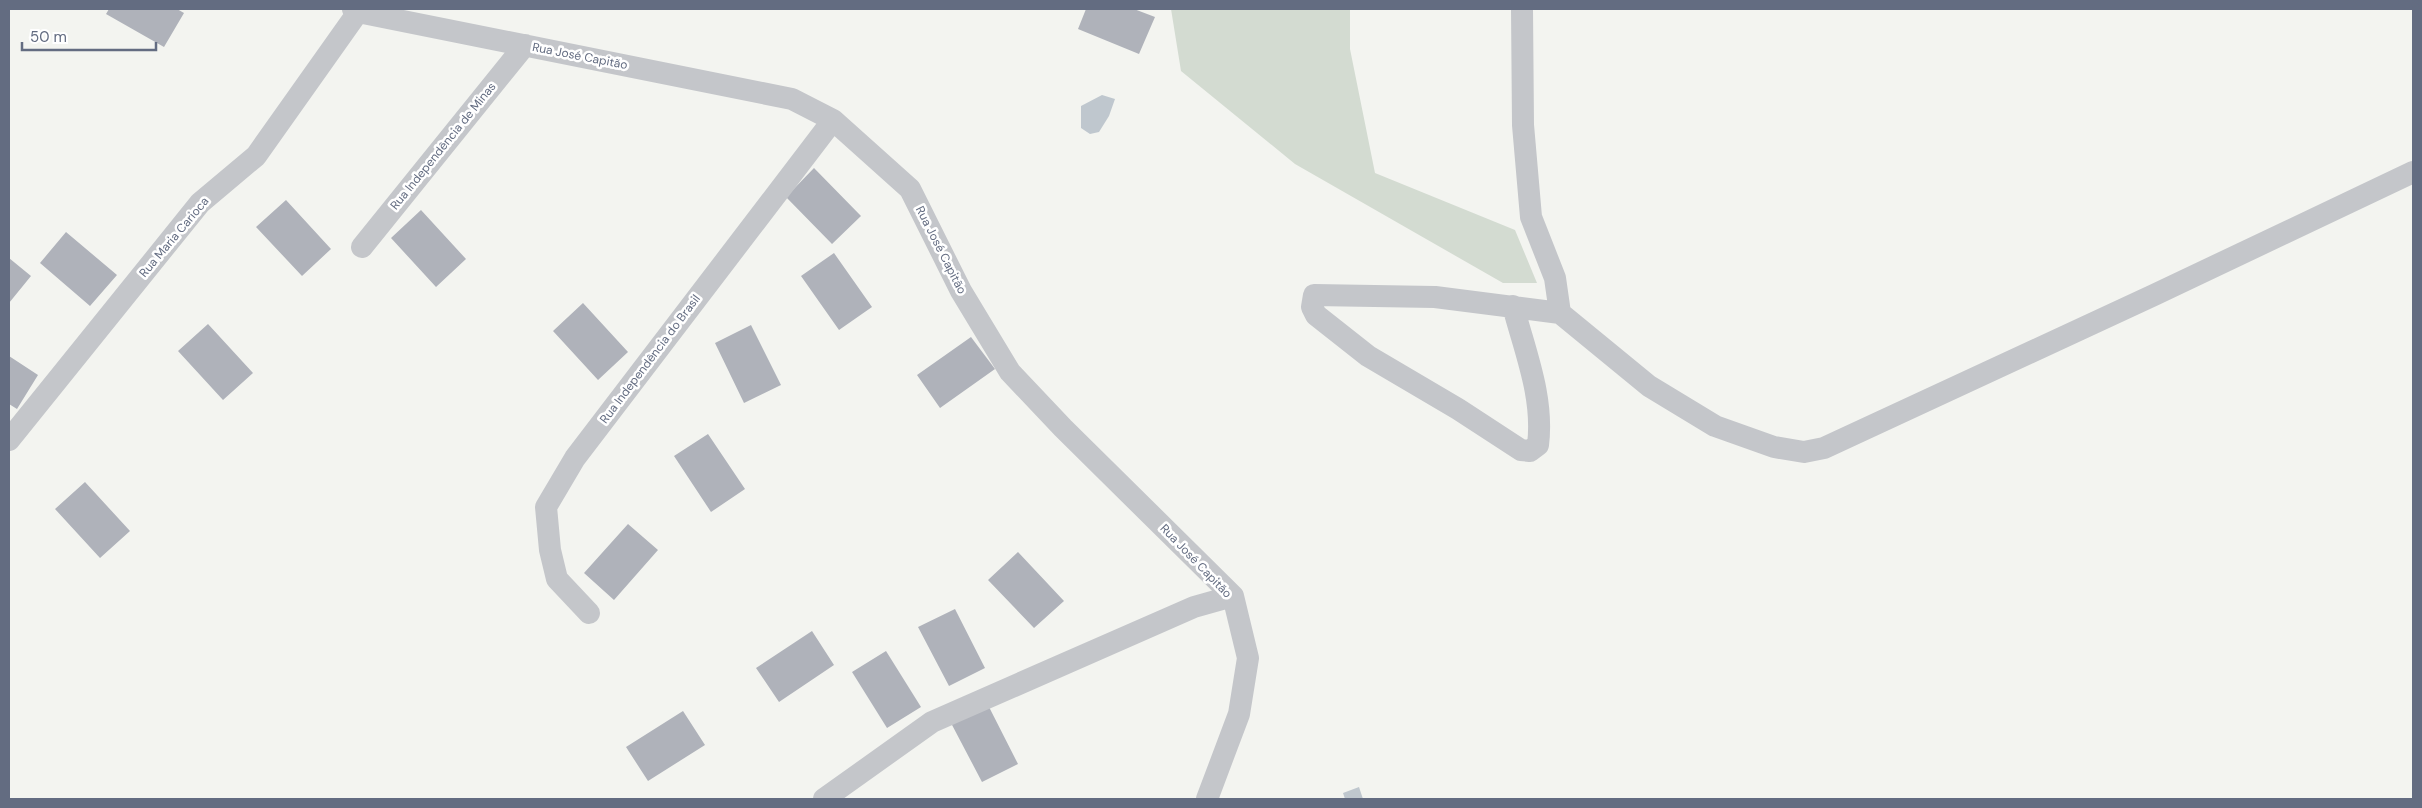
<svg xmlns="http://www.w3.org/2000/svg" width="2422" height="808" font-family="'DM Sans',sans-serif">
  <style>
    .green { fill: #d3dbd1 }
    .water { fill: #bfc7ce }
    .building { fill: #afb2ba }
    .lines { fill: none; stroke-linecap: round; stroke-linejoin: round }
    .minor { stroke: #c4c6ca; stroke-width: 22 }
    .labels { text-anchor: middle; stroke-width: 5; stroke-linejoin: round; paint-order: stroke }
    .street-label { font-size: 12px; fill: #636c81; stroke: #fff }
  </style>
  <rect width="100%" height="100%" fill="#f3f4f0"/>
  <!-- green -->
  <path class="green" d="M1171 9H1350V49L1375 173 1515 230 1537 283H1503L1295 164 1181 71Z"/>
  <!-- water -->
  <path class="water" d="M1102 95 1115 99 1109 116 1099 132 1090 134 1081 128V106Z
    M1359 787 1363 799H1345L1343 793Z"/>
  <!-- building -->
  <path class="building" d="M109 9H177L184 13 164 47 106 14Z
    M1086 9H1134L1155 17 1139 54 1078 29Z
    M814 168 861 216 832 244 786 197Z
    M286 200 331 249 302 276 256 227Z
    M421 210 466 259 436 287 391 238Z
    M66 232 117 275 90 306 40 263Z
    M834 253 872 307 839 330 801 276Z
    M9 258 31 276 9 303Z
    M583 303 628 352 598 380 553 331Z
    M208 324 253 373 223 400 178 351Z
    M751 325 781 385 744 403 715 343Z
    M971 337 995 369 940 408 917 375Z
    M9 356 38 375 17 409 9 404Z
    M708 434 745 489 711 512 674 456Z
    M85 482 130 531 100 558 55 509Z
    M628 524 658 550 614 600 584 573Z
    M1018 552 1064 601 1034 628 988 580Z
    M955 609 985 668 949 686 918 627Z
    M812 631 834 665 779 702 756 668Z
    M886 651 921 707 887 728 852 672Z
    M988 705 1018 764 982 782 951 723Z
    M683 711 705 745 648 781 626 747Z"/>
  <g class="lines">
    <!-- minor -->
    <path class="minor" d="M353 9 358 12 792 99 833 120 910 189 961 291 1010 372 1063 428 1233 596 1248 658 1239 714 1207 799
      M1522 9 1523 125 1531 217 1555 278 1560 313 1649 386 1715 426 1774 447 1804 452 1824 448 2154 295 2413 172
      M362 247 525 45
      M1513 306C1525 352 1544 397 1538 445L1530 451 1521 450 1458 409 1368 356 1316 315 1312 307 1314 295 1435 297 1560 313
      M9 440 200 203 256 156 358 12
      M589 613 557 579 550 550 546 507 575 458 833 120
      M824 799 932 722 1194 607 1233 596"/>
  </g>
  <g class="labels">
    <!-- street labels -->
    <g class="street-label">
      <text transform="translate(580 56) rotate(11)" y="4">Rua José Capitão</text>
      <text transform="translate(443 146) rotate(-51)" y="4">Rua Independência de Minas</text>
      <text transform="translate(174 237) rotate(-50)" y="4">Rua Maria Carioca</text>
      <text transform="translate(941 250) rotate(63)" y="4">Rua José Capitão</text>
      <text transform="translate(650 359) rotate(-53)" y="4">Rua Independência do Brasil</text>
      <text transform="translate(1196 561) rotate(46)" y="4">Rua José Capitão</text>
    </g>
  </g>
  <!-- border -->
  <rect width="2422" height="808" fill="none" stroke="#636c81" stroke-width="20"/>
  <!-- scale -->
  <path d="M22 42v8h134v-8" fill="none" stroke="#636c81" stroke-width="2.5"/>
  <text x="30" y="42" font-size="15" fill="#636c81" stroke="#ffffff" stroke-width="4" paint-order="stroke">50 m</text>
</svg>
